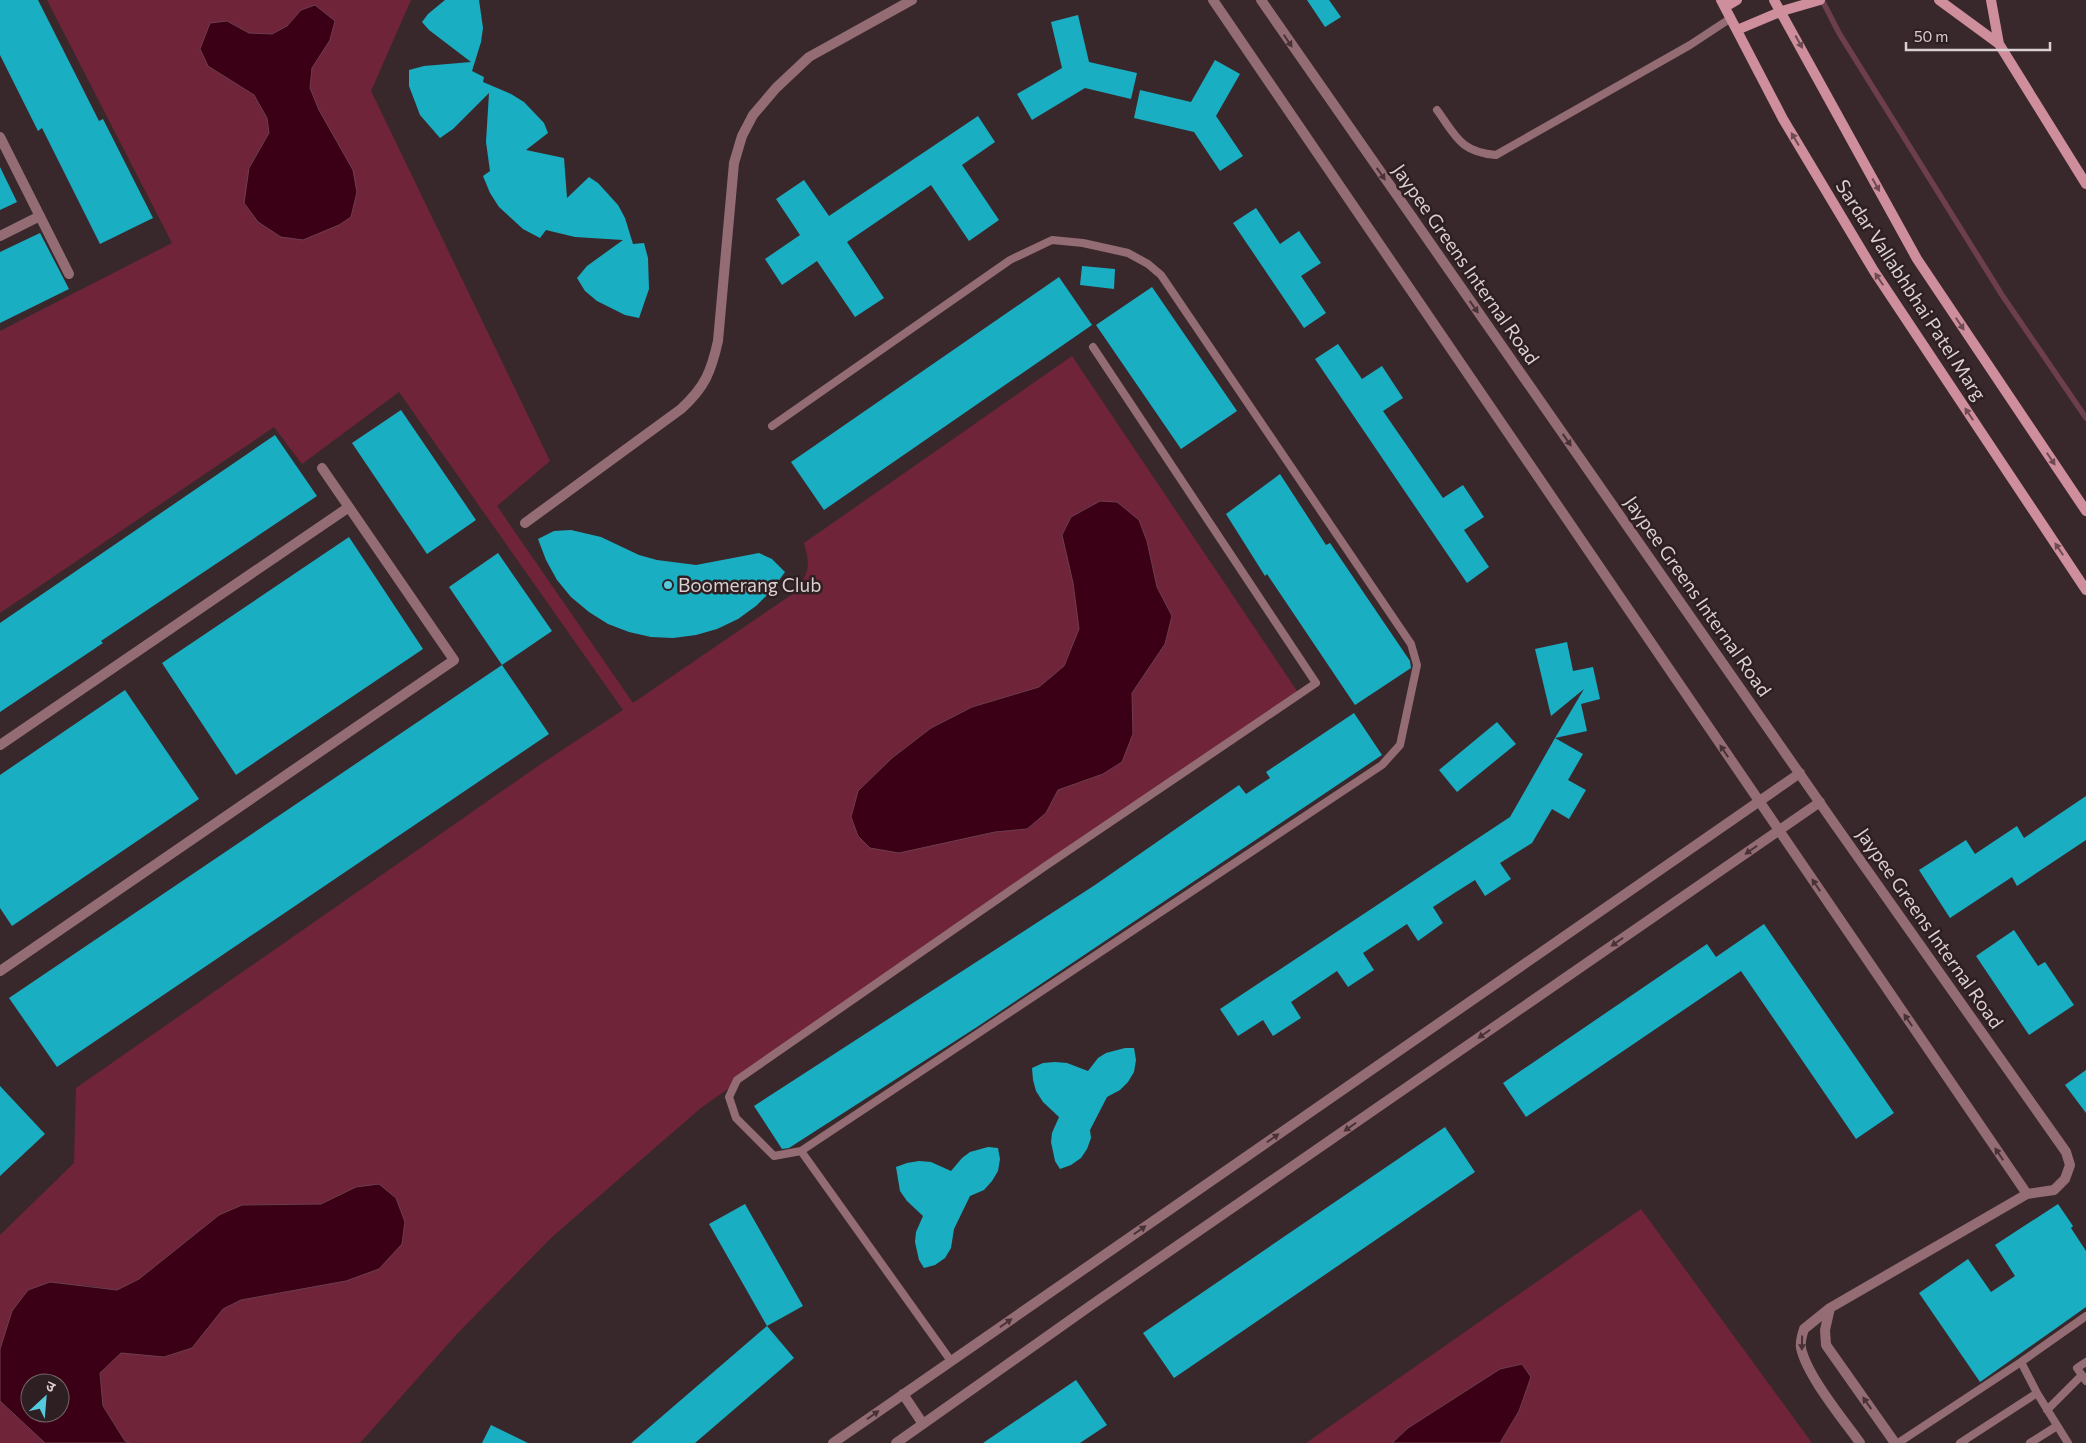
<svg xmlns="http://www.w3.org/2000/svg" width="2086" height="1443" font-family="Commissioner,'Noto Sans Devanagari',sans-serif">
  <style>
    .green { fill: #6f243a; fill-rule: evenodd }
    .water { fill: #3c0016; stroke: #6c3e4e; fill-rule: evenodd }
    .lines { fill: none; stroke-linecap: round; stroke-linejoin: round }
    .stream { stroke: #6c3e4e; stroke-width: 5.5 }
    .building { fill: #1aaec3 }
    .lane { stroke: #946c74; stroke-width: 8 }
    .street { stroke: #946c74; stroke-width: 10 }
    .secondary { stroke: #ce8e9b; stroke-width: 10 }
    .oneway { fill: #483236 }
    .oneway2 { fill: #6e4b52 }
    .poi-dot { fill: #54cade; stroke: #2e1f22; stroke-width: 2 }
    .labels { text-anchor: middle; stroke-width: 5; stroke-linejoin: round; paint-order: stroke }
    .street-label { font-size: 19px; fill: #dbd0d1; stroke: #2e1f22 }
    .poi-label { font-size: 19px; fill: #dbd0d1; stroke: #2e1f22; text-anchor: start }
  </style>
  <rect width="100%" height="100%" fill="#39282b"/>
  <!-- green -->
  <path class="green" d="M47 0H411L371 91 550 461 497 506 633 703 794 593C809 573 811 567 804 543L1072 356 1299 694 702 1107 552 1237 456 1335 360 1443H130L125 1441 103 1406 100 1373 121 1353 164 1357 192 1348 223 1308 241 1300 346 1281 356 1187 321 1204 242 1205 139 1279 117 1290 85 1285 12 1311 0 1349V1235L74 1163 76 1088 541 764 623 710 399 392 302 464 274 427 0 613V331L172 243ZM301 10 330 40C324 49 316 57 312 67 301 91 326 123 338 143L249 168 269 133 267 118 254 95 208 66 227 21 249 33 272 34 287 26ZM1100 501 1147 541 1157 587 1172 616 1165 644 1132 693 1133 734 1103 774 1058 790 1046 813 1027 829 995 832 952 841 858 791 892 758 931 728 972 707 1039 687 1064 666 1080 629 1073 583 1062 534 1071 517Z
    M1641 1209 1812 1443H1500L1519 1411 1500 1369 1408 1428 1392 1443H1306Z
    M0 1401 45 1443H0Z"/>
  <!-- water -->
  <path class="water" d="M315 5 335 21 330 40 312 68 310 88 319 110 353 170 357 192 351 217 339 225 303 240 281 237 258 222 244 203 249 168 269 133 267 118 254 95 208 66 200 49 210 23 227 21 249 33 272 34 287 26 301 10Z
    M1100 501 1117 502 1139 520 1147 541 1157 587 1172 616 1165 644 1132 693 1133 734 1122 762 1103 774 1058 790 1046 813 1027 829 995 832 899 853 870 848 858 836 851 817 858 791 892 758 931 728 972 707 1039 687 1064 666 1079 629 1073 583 1062 535 1071 517Z
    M379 1184 396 1198 405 1222 402 1244 379 1269 346 1281 241 1300 223 1309 192 1348 164 1357 121 1353 100 1373 103 1406 125 1441 130 1443H45L0 1401V1349L12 1311 28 1290 50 1282 117 1290 139 1279 219 1215 242 1205 321 1204 356 1187ZM30 1383H60V1413H30Z
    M1522 1364 1531 1377 1519 1411 1500 1443H1392L1408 1428 1500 1369Z"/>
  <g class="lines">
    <!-- stream -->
    <path class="stream" d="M1822 0 1839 33 2002 295 2086 418"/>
  </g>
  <!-- building -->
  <path class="building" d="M0 0H38L99 121 103 119 153 218 100 244 42 128 38 131 0 55Z
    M445 0H479L483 28 481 42 472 71 484 77 483 82 511 94 524 102 544 123 548 133 526 150 564 158 567 198 589 177 598 183 618 205 625 218 633 244 644 243 648 258 649 289 639 318 625 315 597 301 585 291 577 278 587 266 623 240 575 237 546 230 540 238 523 229 499 207 490 193 483 176 490 171 486 142 489 93 453 129 440 138 420 115 409 86V70L424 66 471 62 429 30 422 22 428 14Z
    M1307 0H1329L1341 17 1325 27Z
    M1078 15 1089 62 1137 73 1131 99 1085 88 1032 120 1017 94 1062 68 1051 22Z
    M1215 60 1240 74 1216 116 1243 156 1220 171 1194 132 1134 118 1140 90 1191 102Z
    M978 116 995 142 962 165 999 220 969 241 931 185 847 242 884 298 855 317 817 261 782 285 765 259 800 235 776 199 804 180 829 216Z
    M0 167 17 202 0 210Z
    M1256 208 1280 244 1299 231 1321 263 1301 276 1326 313 1304 328 1233 223Z
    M40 233 69 289 0 323V252Z
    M1082 266 1115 269 1114 289 1080 285Z
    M1059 277 1092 325 824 510 791 462Z
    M1152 287 1237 411 1181 449 1096 325Z
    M1338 344 1362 379 1382 366 1403 398 1383 411 1443 498 1463 485 1484 517 1464 530 1489 567 1467 583 1315 359Z
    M401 410 476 520 427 554 352 443Z
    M275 435 317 496 101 641 103 643 0 712V623Z
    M1280 474 1326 545 1330 543 1410 661 1411 668 1355 705 1267 574 1265 576 1226 514Z
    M571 530 601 537 639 555 657 560 696 565 759 553 772 559 785 572 772 590 756 606 738 619 717 629 696 635 673 638 651 637 629 632 608 624 589 612 571 597 557 580 546 560 538 539 554 531Z
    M349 537 423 649 236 775 162 663Z
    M498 553 552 631 502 665 449 587Z
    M1567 642 1573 671 1593 667 1600 699 1581 704 1587 731 1555 738 1584 689 1551 716 1535 649Z
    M502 665 549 734 57 1067 9 998Z
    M125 690 199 799 12 926 0 908V775Z
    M1354 713 1382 755 977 1027 789 1148 782 1149 754 1106 1095 885 1239 785 1246 794 1270 778 1266 772Z
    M1497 722 1516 744 1457 792 1439 770Z
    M1555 738 1583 754 1568 780 1586 790 1569 819 1552 809 1532 843 1500 863 1511 879 1485 896 1475 880 1456 892 1433 907 1443 923 1418 941 1407 924 1363 953 1374 970 1348 987 1337 971 1291 1002 1301 1018 1273 1036 1263 1020 1238 1036 1220 1009 1510 817Z
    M2086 796V840L2017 886 2012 877 1950 918 1919 870 1966 840 1975 854 2017 826 2024 838Z
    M1764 924 1894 1113 1856 1139 1741 971 1526 1117 1503 1083 1707 944 1716 957Z
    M2014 930 2038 966 2045 962 2074 1005 2029 1035 1976 956Z
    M1125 1048H1134L1136 1060 1134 1072 1128 1082 1120 1090 1107 1097 1090 1130 1091 1138 1087 1149 1081 1158 1071 1165 1060 1169 1055 1161 1051 1142 1052 1133 1059 1117 1043 1102 1036 1091 1033 1080 1032 1068 1043 1063 1055 1062 1067 1063 1088 1071 1098 1058 1106 1053Z
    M2086 1070V1113L2065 1085Z
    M0 1086 45 1134 0 1176Z
    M1445 1127 1475 1172 1174 1378 1143 1333Z
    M988 1147 998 1148 1000 1159 998 1171 992 1181 984 1190 970 1196 954 1229 951 1248 945 1258 935 1265 924 1268 919 1260 915 1242 916 1232 923 1216 907 1201 900 1191 896 1167 907 1163 919 1161 931 1162 951 1171 962 1158 970 1152Z
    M745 1204 803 1306 767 1326 709 1224Z
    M2058 1204 2073 1226 2071 1228 2086 1251V1307L1980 1382 1919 1293 1968 1259 1991 1292 2015 1276 1995 1245Z
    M767 1326 794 1358 695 1443H631Z
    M1076 1380 1107 1425 1080 1443H983Z
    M491 1425 528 1443H482Z"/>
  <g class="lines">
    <!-- lane -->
    <path class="lane" d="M1437 110C1456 136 1460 152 1496 155L1690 45 1731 18
      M772 426 1010 260 1052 240 1083 243 1128 253 1148 264 1161 275 1411 644 1417 665 1400 745 1382 765 801 1151 951 1361
      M801 1151 774 1156 736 1118 729 1097 737 1080 1047 865 1316 683 1093 347
      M2021 1362 2037 1393 2068 1443
      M2086 1362 2077 1368 2086 1381
      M2047 1410 2082 1375
      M1898 1443 2021 1362 2086 1316
      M1960 1443 2037 1393
      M2030 1443 2057 1426"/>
    <!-- street -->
    <path class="street" d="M1213 0 2027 1194
      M1261 0 1836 826 2066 1152 2070 1165 2065 1179 2054 1190 2027 1194 1830 1308 1804 1329C1802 1335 1800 1342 1801 1348 1807 1376 1843 1419 1860 1443
      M0 137 69 274
      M0 236 40 216
      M525 523 681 409C705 387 711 372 718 341L734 163 742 136 753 115 776 88 809 57 912 0
      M0 745 349 507
      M0 971 454 660 322 468
      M1830 1308 1825 1330 1826 1345 1895 1443
      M903 1394 923 1424
      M833 1443 1800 773
      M896 1443 1090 1306 1820 802"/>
    <!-- secondary -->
    <path class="secondary" d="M1721 0 1783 119 1874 271 2086 590
      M1774 0 1917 259 2086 511
      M1939 0 1999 44
      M1991 0 1999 44 2086 184
      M1725 7 1737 0
      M1737 30 1782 11 1820 0"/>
  </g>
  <!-- one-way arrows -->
  <defs><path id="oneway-solid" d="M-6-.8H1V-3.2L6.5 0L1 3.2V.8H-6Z" transform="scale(1.25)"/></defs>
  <g class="oneway">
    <use href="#oneway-solid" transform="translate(1288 41) rotate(56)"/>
    <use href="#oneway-solid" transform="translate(1381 174) rotate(55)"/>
    <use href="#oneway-solid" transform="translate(1474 307) rotate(55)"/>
    <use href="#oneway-solid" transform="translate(1567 440) rotate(55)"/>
    <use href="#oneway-solid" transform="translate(1724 751) rotate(-124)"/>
    <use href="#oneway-solid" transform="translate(1751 850) rotate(145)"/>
    <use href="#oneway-solid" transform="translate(1816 885) rotate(-124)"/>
    <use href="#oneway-solid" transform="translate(1617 942) rotate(145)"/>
    <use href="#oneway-solid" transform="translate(1908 1020) rotate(-124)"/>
    <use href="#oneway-solid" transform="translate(1484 1034) rotate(145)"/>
    <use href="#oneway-solid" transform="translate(1350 1127) rotate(145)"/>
    <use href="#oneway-solid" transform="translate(1273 1138) rotate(-35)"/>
    <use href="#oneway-solid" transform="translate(1999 1154) rotate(-124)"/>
    <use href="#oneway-solid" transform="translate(1140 1230) rotate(-35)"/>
    <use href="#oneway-solid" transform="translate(1006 1323) rotate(-35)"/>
    <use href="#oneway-solid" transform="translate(1802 1343) rotate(91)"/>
    <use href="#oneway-solid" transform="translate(1867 1403) rotate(-125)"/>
    <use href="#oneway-solid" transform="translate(873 1415) rotate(-35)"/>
  </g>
  <g class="oneway2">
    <use href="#oneway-solid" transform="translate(1799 42) rotate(61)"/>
    <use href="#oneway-solid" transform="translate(1795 139) rotate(-121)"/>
    <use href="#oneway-solid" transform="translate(1876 185) rotate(61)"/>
    <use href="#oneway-solid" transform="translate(1879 279) rotate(-124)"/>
    <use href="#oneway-solid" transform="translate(1960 324) rotate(56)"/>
    <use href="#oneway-solid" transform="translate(1969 414) rotate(-124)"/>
    <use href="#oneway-solid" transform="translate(2051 459) rotate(56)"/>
    <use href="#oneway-solid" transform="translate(2059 549) rotate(-124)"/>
  </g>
  <!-- markers -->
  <circle class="poi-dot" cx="668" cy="585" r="5"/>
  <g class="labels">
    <!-- street labels -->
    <g class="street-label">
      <text transform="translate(1466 264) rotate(55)" y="7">Jaypee Greens Internal Road</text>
      <text transform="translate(1911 290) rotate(57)" y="7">Sardar Vallabhbhai Patel Marg</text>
      <text transform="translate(1698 596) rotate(55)" y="7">Jaypee Greens Internal Road</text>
      <text transform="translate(1930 928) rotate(55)" y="7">Jaypee Greens Internal Road</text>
    </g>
    <!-- poi labels -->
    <g class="poi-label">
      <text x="678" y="592">Boomerang Club</text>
    </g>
  </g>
  <!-- north arrow -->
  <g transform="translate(45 1398) rotate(26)"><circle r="24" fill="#2e1f22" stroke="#736668"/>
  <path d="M0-4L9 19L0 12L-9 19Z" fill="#54cade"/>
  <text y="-8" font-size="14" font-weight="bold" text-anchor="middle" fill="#dbd0d1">उ</text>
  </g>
  <!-- scale -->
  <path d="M1906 42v8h144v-8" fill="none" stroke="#dbd0d1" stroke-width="2.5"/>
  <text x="1914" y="42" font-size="15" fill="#dbd0d1" stroke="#2e1f22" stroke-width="4" paint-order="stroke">50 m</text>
</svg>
